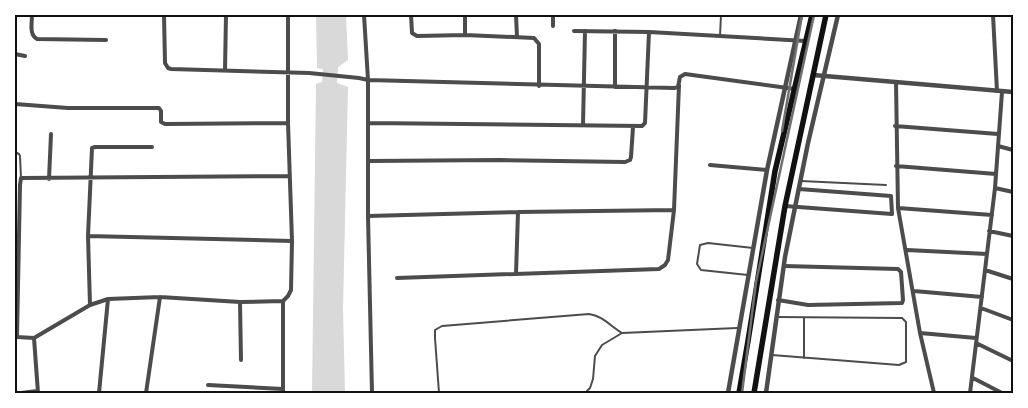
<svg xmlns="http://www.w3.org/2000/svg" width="1028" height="408" font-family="Commissioner,sans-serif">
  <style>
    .water { fill: #d9d9d9 }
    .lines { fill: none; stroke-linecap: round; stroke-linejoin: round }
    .service { stroke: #4c4c4c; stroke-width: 2 }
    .minor { stroke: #4c4c4c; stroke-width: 4 }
    .tertiary { stroke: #4c4c4c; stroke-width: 4.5 }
    .primary { stroke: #111; stroke-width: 5.5 }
    .rail { stroke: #707070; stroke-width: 2.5 }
    .neatline { fill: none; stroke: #111; stroke-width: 2 }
  </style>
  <rect width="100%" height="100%" fill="#fff"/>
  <!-- water -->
  <path class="water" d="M316 15H346L348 60 338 67 337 83 348 87 343 309 345 393H312L316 84 322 82 323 69 317 68Z"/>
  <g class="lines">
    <!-- service -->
    <path class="service" d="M720 36 721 15
      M15 152 19 154 20 156 21 178
      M801 181 886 185
      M748 275 701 270 697 264 700 245 708 243 753 248
      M804 318V358
      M772 355 899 365 906 362V322L902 318 776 317
      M439 393 435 338V330L442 326 589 314C603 316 610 326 622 333
      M585 393 590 388 593 379 595 356 602 345 622 333 737 328"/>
    <!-- minor -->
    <path class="minor" d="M32 15C32 23 29 35 37 39L106 40
      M164 15 165 63 168 68 171 69 309 73 359 78 368 80 674 88 678 87 680 77 685 74 795 89
      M364 15 368 80V216L372 393
      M411 15 412 33 417 36 465 35 534 38 539 44V86
      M465 15V35
      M516 15 517 37
      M993 15 997 91
      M553 26V15
      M574 31 649 32 806 41
      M15 54 25 56
      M225 70 226 15
      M896 82 898 208 920 333 934 393
      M615 87V31
      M15 104 68 108H159L161 111V122L165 124 288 123
      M369 123 642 126 645 123 649 32
      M583 125 585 31
      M895 126 998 134
      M998 146 1013 150
      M369 161 500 160 625 162 630 160 631 157 633 127
      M710 165 767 170
      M896 166 996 174
      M49 179 51 134
      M995 188 1013 192
      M785 206 892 214 891 196 799 189
      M898 208 992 215
      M368 216 518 212 674 210 679 85
      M989 231 1013 236
      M88 236 292 241
      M907 250 987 254
      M985 270 1013 279
      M516 274 518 212
      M397 278 659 269 665 265 668 260 674 210
      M914 291 982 297
      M778 300 808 305 902 303 903 300 901 272 898 269 784 266
      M283 301 288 296 291 290 292 241 288 123V15
      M240 302 241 360
      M90 305 88 236 92 148 95 147H152
      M981 308 1013 320
      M920 333 976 338
      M17 337 20 185 21 178 289 176
      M17 337 34 338 90 305 108 299 160 297 240 302 283 301
      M34 338 38 393
      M976 343 1013 361
      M973 378 1002 393
      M208 385 283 389
      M21 393 37 391
      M99 393 108 299
      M146 393 160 297
      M283 393V301
      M970 393 995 188 1002 92"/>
    <!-- tertiary -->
    <path class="tertiary" d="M813 75 1013 92
      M728 393 767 170 801 15
      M766 393 785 257 808 143 838 15"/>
    <!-- primary -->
    <path class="primary" d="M739 393 748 341 775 171 812 15
      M754 393 785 206 826 15"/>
    <!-- rail -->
    <path class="rail" d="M782 131 802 15
      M742 393 756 282 814 15"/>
  </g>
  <!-- border -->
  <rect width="1028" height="408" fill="none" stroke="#ffffff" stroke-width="32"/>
  <rect x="16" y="16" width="996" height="376" class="neatline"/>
</svg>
